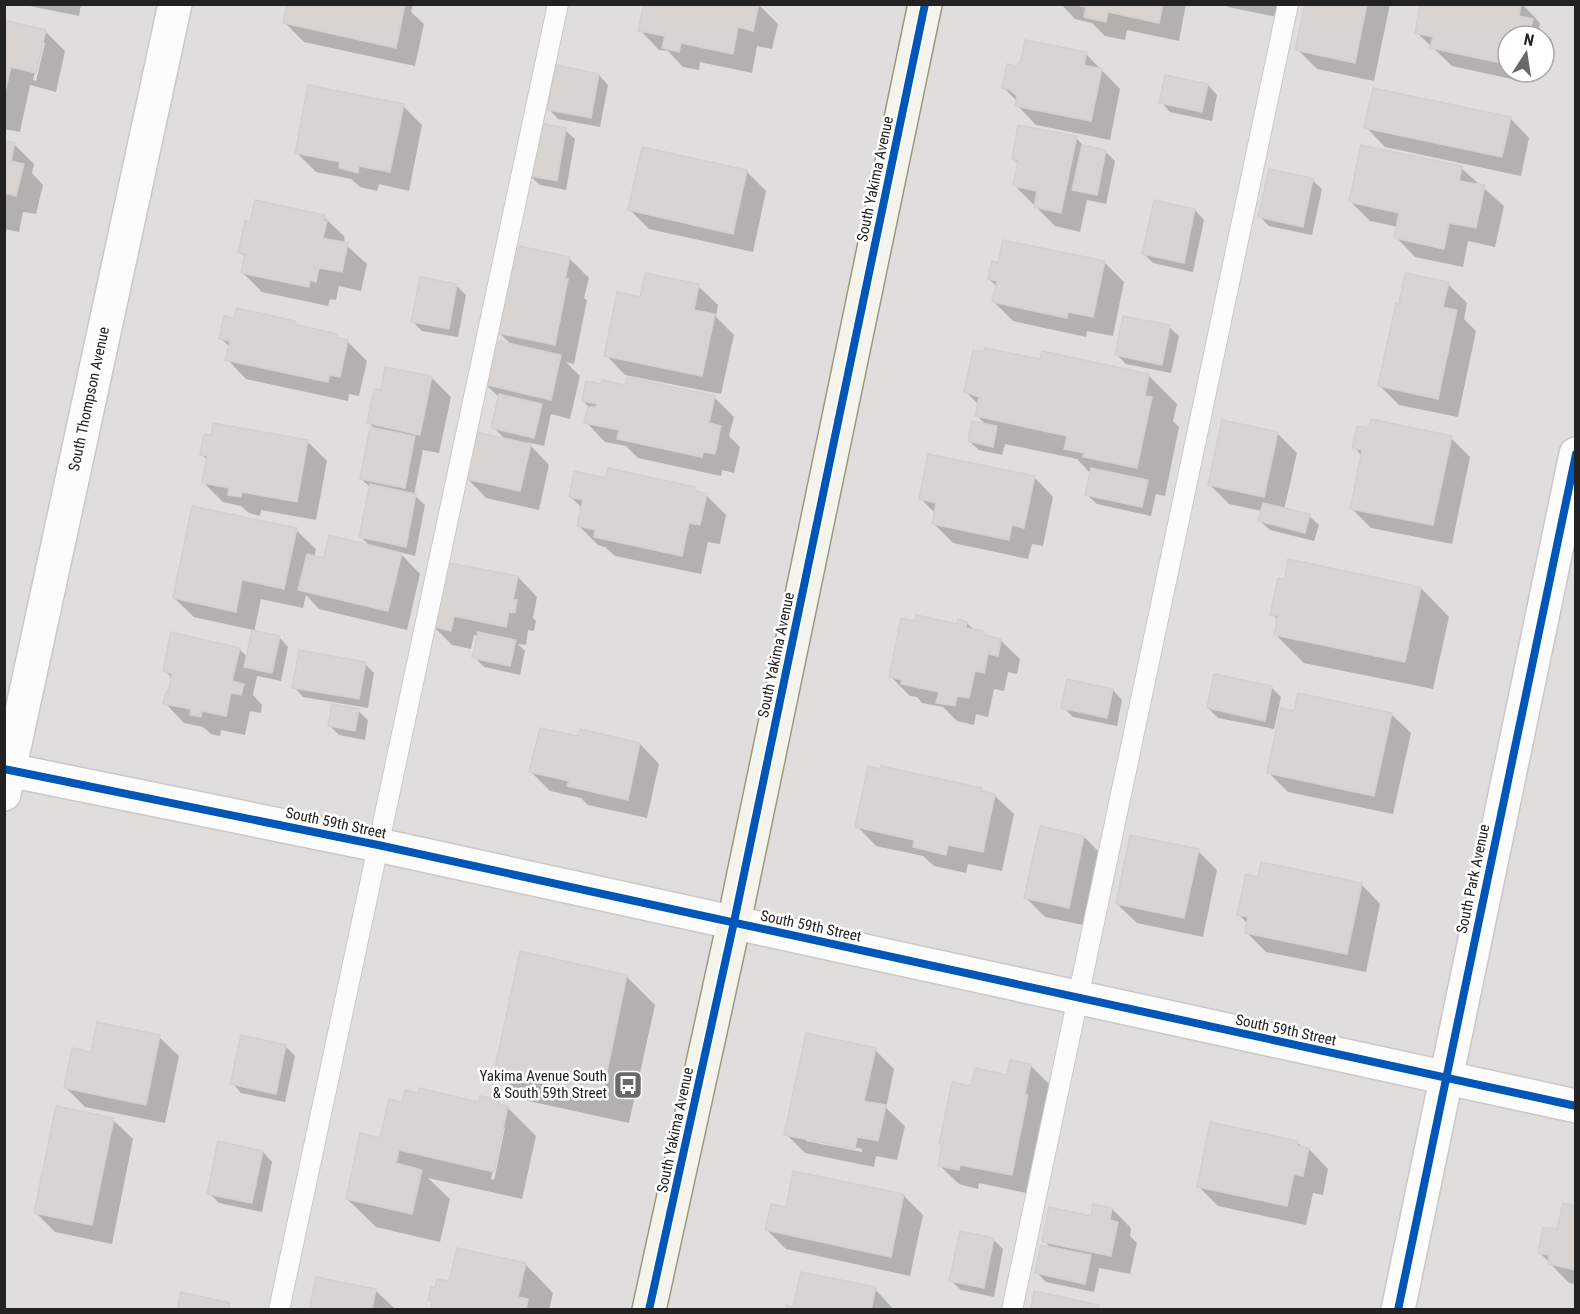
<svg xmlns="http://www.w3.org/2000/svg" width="1580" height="1314" font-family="'Roboto Condensed',sans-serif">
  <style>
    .residential { fill: #dfdedc; fill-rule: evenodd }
    .shadow { fill: #0003; fill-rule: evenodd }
    .building { fill: #d7d4d2; stroke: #d3d0cc; stroke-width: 1.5 }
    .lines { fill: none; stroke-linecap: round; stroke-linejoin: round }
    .lane-casing { stroke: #c9c8c7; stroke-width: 22 }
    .street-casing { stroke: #c9c8c7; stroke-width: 36 }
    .secondary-casing { stroke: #999a82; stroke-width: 36 }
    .lane { stroke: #fdfcfc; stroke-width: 20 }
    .street { stroke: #fdfcfc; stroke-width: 33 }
    .secondary { stroke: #f4f4ed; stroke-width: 33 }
    .cycleway-casing { stroke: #fff; stroke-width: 11 }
    .cycleway { stroke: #0057b8; stroke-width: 8 }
    .labels { text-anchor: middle; stroke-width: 5; stroke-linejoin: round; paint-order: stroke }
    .street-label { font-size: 15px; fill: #222; stroke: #fff }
    .poi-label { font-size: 15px; fill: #222; stroke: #fff; text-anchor: end }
  </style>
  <rect width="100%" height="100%" fill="#f0eeeb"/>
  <!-- residential -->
  <path class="residential" d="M5 5H1575V1309H5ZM1508 36H1544V72H1508Z"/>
  <!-- shadow -->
  <path class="shadow" d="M20 4H81L79 16Z
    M289 4H413L411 12 424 24 415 66 304 42 285 23Z
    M758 4 778 24 772 49 757 46 752 73 700 62 699 70 683 67 668 51 659 50 640 30Z
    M1061 4H1186L1179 41 1127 30 1125 40 1105 36 1092 23 1075 19Z
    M1226 4H1285L1282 18 1228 7Z
    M1306 4H1390L1374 81 1317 69 1297 49Z
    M1438 4H1522L1540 23 1539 28 1552 40 1548 60 1544 59V36H1508V72H1528L1525 82 1452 66 1416 32Z
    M4 22 45 31 65 51 56 92 30 85 20 132 4 129ZM42 43H45L36 81 33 80Z
    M1086 54 1120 89 1110 140 1036 125 1017 105 1018 102 1004 88 1016 68Z
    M599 75 608 85 600 127 558 119 549 109Z
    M1208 85 1217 95 1212 121 1170 112 1161 102Z
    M403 106 422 125 409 191 379 184 377 191 360 187 351 179 316 172 296 152Z
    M1510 118 1529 138 1521 176 1385 147 1366 127Z
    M565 130 575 139 566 190 540 185 530 176Z
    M1076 138 1085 147 1105 151 1115 161 1106 204 1087 200 1080 232 1055 226 1014 185 1019 164 1013 159Z
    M4 142 15 145 34 164 32 173 43 185 36 214 23 212 19 232 4 229Z
    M1461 168 1504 206 1495 247 1468 241 1463 267 1415 257 1396 237 1398 227 1370 221 1351 202Z
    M746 171 766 191 753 252 649 229 630 210Z
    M1312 180 1322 189 1312 235 1269 226 1260 217Z
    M1195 210 1204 220 1193 272 1153 263 1144 254Z
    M324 217 344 236 345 244 367 264 361 291 339 286 336 300 330 299 328 306 262 292 243 273 246 258 240 252Z
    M569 258 589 278 584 298 587 300 574 364 566 362 580 376 570 419 551 414 544 446 527 442 549 465 539 510 486 498 467 478 506 440 493 427 500 398 485 384 512 345 499 333Z
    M1104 262 1124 282 1113 336 1087 331 1086 337 1013 321 994 302 997 287 989 279Z
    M1448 284 1467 303 1464 319 1476 331 1458 417 1399 405 1380 386 1400 306Z
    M456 285 466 295 458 337 422 331 413 322Z
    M698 286 718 305 716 317 734 335 721 394 625 375 606 355Z
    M294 323 298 327 336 336 340 340 347 341 367 361 359 396 349 394 348 401 246 379 227 359 230 347 220 338Z
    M1169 327 1179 336 1171 373 1126 364 1116 354Z
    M1043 353 1149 376 1177 404 1173 421 1179 427 1165 496 1156 494 1151 516 1097 504 1087 495 1091 474 1077 459 1005 444 1002 455 979 450 969 441 987 426 977 416 979 405 966 392 1041 361Z
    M431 377 451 397 439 453 423 450 414 495 425 505 415 556 399 552 420 574 407 630 319 609 306 595 303 608 261 599 254 632 279 637 288 647 281 681 257 676 253 695 262 705 261 713 250 711 245 735 221 730 220 736 211 734 203 727 184 723 165 703 169 694 173 679 164 670 239 649 248 657 253 630 194 617 174 598 296 530 316 549 314 557 325 559 371 547 361 537 371 488 361 479 376 430 369 423 382 392Z
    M627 387 714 397 734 417 729 436 740 447 734 473 722 470 721 476 638 458 626 446 605 442 586 422 589 407 583 401Z
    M1277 433 1297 453 1284 510 1309 516 1319 525 1314 541 1270 530 1260 521 1262 511 1229 504 1210 485Z
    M1451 438 1470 457 1452 544 1371 528 1351 508 1362 456 1354 447Z
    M308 442 327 461 316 520 261 510 260 516 249 513 241 506 223 502 204 483 208 461 202 455Z
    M1034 477 1053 497 1043 546 1032 544 1028 559 953 543 933 523 935 513 921 499Z
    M607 480 694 489 698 493 706 495 726 515 720 544 708 542 701 574 615 556 605 547 598 545 579 526 582 508 570 496Z
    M518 577 537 597 533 618 536 621 534 631 528 630 526 645 518 644 525 651 520 675 484 667 474 657 479 636 474 635 471 649 452 645 433 626Z
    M1421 588 1449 617 1433 689 1304 663 1276 635 1279 621 1272 614Z
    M967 623 975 631 982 633 986 637 1000 640 1020 659 1017 674 1008 672 1004 691 994 689 988 717 976 714 974 725 957 721 943 707 922 703 917 697 910 696 890 676 958 626Z
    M365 664 374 673 368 708 303 697 294 687Z
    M1272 688 1281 697 1274 729 1218 718 1208 708Z
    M1113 690 1122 700 1117 726 1073 717 1063 707Z
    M358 711 368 720 365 740 339 735 330 726Z
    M1391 714 1411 733 1393 814 1288 792 1268 772Z
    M579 738 640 744 659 764 647 818 588 805 581 798 550 791 531 772Z
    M981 789 985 793 994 795 1014 814 1002 871 968 864 966 873 934 866 923 856 876 846 857 826Z
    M1084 837 1103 856 1088 926 1045 917 1026 898Z
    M1198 851 1217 870 1203 937 1137 923 1117 904Z
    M1259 878 1361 884 1380 904 1366 972 1266 952 1246 932 1248 924 1239 915Z
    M626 976 655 1005 629 1123 524 1100 495 1072Z
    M159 1037 179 1056 165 1123 85 1107 65 1087 92 1054Z
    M285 1046 295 1056 285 1102 241 1093 232 1083Z
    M875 1050 894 1069 886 1108 905 1126 897 1160 876 1156 874 1167 805 1153 786 1134ZM806 1137 862 1149V1152L806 1141Z
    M1031 1066 1050 1085 1031 1194 979 1183 978 1189 959 1184 939 1165 943 1146 940 1143 973 1088 1008 1076Z
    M498 1101 503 1107 508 1108 536 1136 522 1199 428 1178 450 1199 440 1242 376 1227 347 1199 403 1103H480ZM502 1128H505L494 1180 491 1179Z
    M113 1120 133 1139 112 1244 55 1232 36 1213Z
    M1297 1142 1304 1148 1309 1149 1328 1169 1323 1195 1313 1193 1306 1225 1218 1206 1198 1186Z
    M263 1152 272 1162 262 1212 219 1203 209 1193Z
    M904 1196 923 1215 910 1276 786 1249 767 1230 787 1209Z
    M1576 1208V1284L1569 1283 1540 1253Z
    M1112 1209 1131 1228 1130 1236 1137 1243 1130 1274 1099 1268 1094 1292 1046 1282 1037 1273 1051 1248 1044 1241Z
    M994 1240 1003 1249 994 1297 961 1290 951 1281Z
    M525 1264 553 1293 549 1310 432 1309 433 1303 430 1299 436 1290 450 1283Z
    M875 1289 894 1310H786L794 1309Z
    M375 1290 395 1309 311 1310Z"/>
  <!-- building -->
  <path class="building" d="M287 4H405L396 48 283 23Z
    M644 4H759L753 31 738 27 733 54 681 43 679 52 662 48 665 36 638 31Z
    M1074 4H1163L1159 23 1108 12 1106 22 1084 17 1086 7Z
    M1305 4H1367L1355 63 1295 50Z
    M1420 4H1521L1519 16 1533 19 1529 36H1508L1506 64 1430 48 1433 37 1415 33Z
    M4 20 46 30 36 73 11 67 4 96Z
    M1025 40 1087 52 1084 65 1102 69 1091 121 1015 106 1017 96 1010 90 1002 88 1007 64 1016 66 1021 61Z
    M556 65 599 74 591 118 547 110Z
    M1165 75 1208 84 1202 112 1159 103Z
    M308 85 404 104 390 172 359 166 358 173 339 168 340 162 295 153Z
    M1373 88 1511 117 1502 157 1364 128Z
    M538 123 566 128 557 181 529 176Z
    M1018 125 1077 136 1061 213 1034 207 1037 191 1013 186 1018 161 1012 159Z
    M4 141 15 143 11 161 24 164 16 196 4 193Z
    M1082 145 1106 150 1097 195 1072 190Z
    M1361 145 1462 166 1459 181 1485 185 1476 228 1449 223 1444 249 1394 238 1399 213 1349 202Z
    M642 147 747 170 733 234 628 210Z
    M1269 169 1313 178 1303 227 1258 217Z
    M255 200 325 215 324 220 327 221 323 238 348 243 342 272 319 268 316 282 310 280 309 287 241 273 245 254 238 253 245 221 250 222Z
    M1154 200 1195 209 1184 263 1142 254Z
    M1003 240 1105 261 1093 317 1068 312 1067 318 992 302 997 281 988 279 992 261 998 263Z
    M519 246 570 257 565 279H568L555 345 497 333 511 268 514 269Z
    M645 273 699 284 694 310 715 314 702 376 604 356 617 292 640 297Z
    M1405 273 1449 282 1443 307 1457 310 1438 399 1378 386 1396 303 1399 304Z
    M420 277 457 284 449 329 411 322Z
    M237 308 295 321 294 324 337 334 336 337 348 340 340 377 330 375 328 382 225 360 230 341 219 339 224 316 234 318Z
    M1123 316 1170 325 1162 365 1115 355Z
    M494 340 561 355 551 400 483 384Z
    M985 348 1040 359 1042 351 1149 374 1145 396 1152 397 1137 468 1083 457 1084 453 1064 449 1067 436 975 416 979 397 964 392 973 350 984 352Z
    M385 367 432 376 420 435 367 423 374 389 381 390Z
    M627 377 715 396 709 423 721 426 715 454 703 452 702 457 617 439 619 430 584 423 588 407H596L597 404 582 401 586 381 601 384 602 380 625 385Z
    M499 394 542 404 534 438 491 428Z
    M1371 419 1452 436 1433 525 1350 509 1362 450 1352 448 1357 426 1369 428Z
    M1222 420 1278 432 1264 497 1208 485Z
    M972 421 997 426 993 447 968 441Z
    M213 423 308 440 297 502 242 492 241 497 228 495 229 488 202 483 207 456 200 455 204 434 211 435Z
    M370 427 415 436 405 488 360 479Z
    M476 432 531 444 520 491 465 479Z
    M928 454 1035 476 1024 528 1012 525 1009 540 932 524 936 503 919 499Z
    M608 468 695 487 694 490 707 494 700 525 689 523 682 556 594 537 595 530 577 526 583 500 569 497 574 471 606 478Z
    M1091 468 1148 480 1142 507 1085 495Z
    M370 484 416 494 406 547 359 537Z
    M1263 503 1310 514 1305 533 1258 521Z
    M192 506 297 528 284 589 242 580 236 612 173 598Z
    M329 535 402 553 388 611 298 590 307 554 324 558Z
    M1288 559 1421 587 1405 662 1274 635 1278 616 1270 615 1278 578 1285 579Z
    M444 562 518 576 513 600H517L515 613 509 612 506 627 454 616 451 631 431 626Z
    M916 615 957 624 958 619 967 622 966 628 983 631 982 634 1001 639 998 656 988 654 984 673 975 671 969 698 957 696 955 706 936 703 939 692 901 684 902 680 889 677 901 618 915 621Z
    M252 630 280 636 272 673 244 667Z
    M171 632 240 648 232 681 244 684 241 695 231 693 226 716 202 711 201 717 190 715 191 709 163 704 166 692H168L172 674 163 671Z
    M478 632 516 640 510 666 472 658Z
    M299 650 366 662 359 699 292 688Z
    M1214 674 1272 686 1265 721 1207 708Z
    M1067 679 1113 689 1107 718 1061 708Z
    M1298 693 1392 713 1374 796 1267 773 1281 708 1294 711Z
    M332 704 359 709 355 731 328 726Z
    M540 728 578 736 580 729 640 743 628 800 567 786 569 781 529 772Z
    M868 766 881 769V766L982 788 981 791 995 794 983 852 948 845 946 855 913 847 914 840 855 827Z
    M1040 826 1084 836 1069 908 1024 898Z
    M1130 835 1199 849 1184 918 1116 904Z
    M1261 862 1362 883 1347 954 1245 933 1248 917 1237 915 1246 874 1258 877Z
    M520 951 627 975 602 1096 494 1073Z
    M97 1022 160 1035 146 1105 64 1088 72 1048 91 1052Z
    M806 1033 876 1048 864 1101 886 1105 878 1141 857 1137 855 1149 784 1135Z
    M241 1035 286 1045 276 1094 230 1084Z
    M1010 1060 1031 1064 1025 1094 1028 1095 1012 1175 960 1165 959 1170 938 1166 942 1144H939L952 1082 971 1086 975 1068 1007 1075Z
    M419 1088 479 1102 480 1096 499 1100 498 1104 508 1106 494 1172 399 1150 396 1163 422 1170 412 1214 346 1199 360 1133 380 1138 389 1099 402 1102 405 1090 418 1093Z
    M56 1106 114 1118 92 1225 34 1213Z
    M1210 1122 1298 1141 1297 1145 1309 1148 1303 1176 1294 1174 1287 1206 1197 1187Z
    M218 1141 263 1151 252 1203 207 1194Z
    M793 1171 904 1194 891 1257 765 1230 771 1204 786 1207Z
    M1563 1203 1576 1206V1270L1548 1264 1549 1255 1538 1253 1543 1227 1557 1229Z
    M1093 1204 1112 1208 1110 1220 1118 1222 1111 1256 1042 1242 1049 1207 1091 1216Z
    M960 1231 994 1238 984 1288 949 1281Z
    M1041 1245 1091 1255 1085 1284 1035 1273Z
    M457 1248 526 1263 518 1297 528 1299 526 1310 431 1309 432 1301 428 1300 431 1287 435 1288 437 1279 449 1281Z
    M801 1272 876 1287 871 1310H785L786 1305 793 1307Z
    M316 1277 376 1289 372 1310H309Z
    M1034 1291 1099 1305 1097 1310H1031Z
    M181 1292 230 1303 228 1310H177Z"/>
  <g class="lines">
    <!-- lane casing -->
    <g class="lane-casing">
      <path id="lane" d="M279 1310 558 4
        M1012 1310 1288 4"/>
    </g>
    <!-- street casing -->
    <g class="street-casing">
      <path id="street" d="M4 769 378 845 1576 1106
        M4 794 175 4
        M1398 1310 1576 454"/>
    </g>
    <!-- secondary casing -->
    <g class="secondary-casing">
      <path id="secondary" d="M649 1310 734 922 925 4"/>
    </g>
    <!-- lane -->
    <use href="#lane" class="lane"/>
    <!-- street -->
    <use href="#street" class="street"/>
    <!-- secondary -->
    <use href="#secondary" class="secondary"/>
    <!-- cycleway casing -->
    <g class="cycleway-casing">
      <path id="cycleway" d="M4 769 378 845 1576 1106
        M649 1310 734 922 925 4
        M1398 1310 1576 454"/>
    </g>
    <!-- cycleway -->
    <use href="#cycleway" class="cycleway"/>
  </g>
  <!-- icons -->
  <defs>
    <g id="bus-square" transform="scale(1.5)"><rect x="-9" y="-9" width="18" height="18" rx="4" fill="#6a6968" stroke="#fff"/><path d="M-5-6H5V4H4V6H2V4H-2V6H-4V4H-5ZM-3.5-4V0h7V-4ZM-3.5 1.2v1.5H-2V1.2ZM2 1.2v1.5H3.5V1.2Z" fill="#fff"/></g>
  </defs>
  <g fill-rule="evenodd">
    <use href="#bus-square" x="628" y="1085"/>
  </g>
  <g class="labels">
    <!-- street labels -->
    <g class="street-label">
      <text transform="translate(875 179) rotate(-78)" y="5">South Yakima Avenue</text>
      <text transform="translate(89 399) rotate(-78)" y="5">South Thompson Avenue</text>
      <text transform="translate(776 655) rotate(-78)" y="5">South Yakima Avenue</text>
      <text transform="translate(336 823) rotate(12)" y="5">South 59th Street</text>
      <text transform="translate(1473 879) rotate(-78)" y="5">South Park Avenue</text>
      <text transform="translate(811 926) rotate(12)" y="5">South 59th Street</text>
      <text transform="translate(1286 1030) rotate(12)" y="5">South 59th Street</text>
      <text transform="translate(675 1130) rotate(-78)" y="5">South Yakima Avenue</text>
    </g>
    <!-- poi labels -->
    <g class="poi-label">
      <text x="607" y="1081">Yakima Avenue South<tspan x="607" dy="17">&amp; South 59th Street</tspan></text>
    </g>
  </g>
  <!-- border -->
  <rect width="1580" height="1314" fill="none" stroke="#222222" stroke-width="12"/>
  <!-- north arrow -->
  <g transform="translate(1526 54) rotate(12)"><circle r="28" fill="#ffffff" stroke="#a7a7a7" stroke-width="1.5"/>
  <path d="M0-4.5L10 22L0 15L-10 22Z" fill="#6a6968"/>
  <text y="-9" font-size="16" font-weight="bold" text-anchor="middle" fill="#222222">N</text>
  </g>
</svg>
